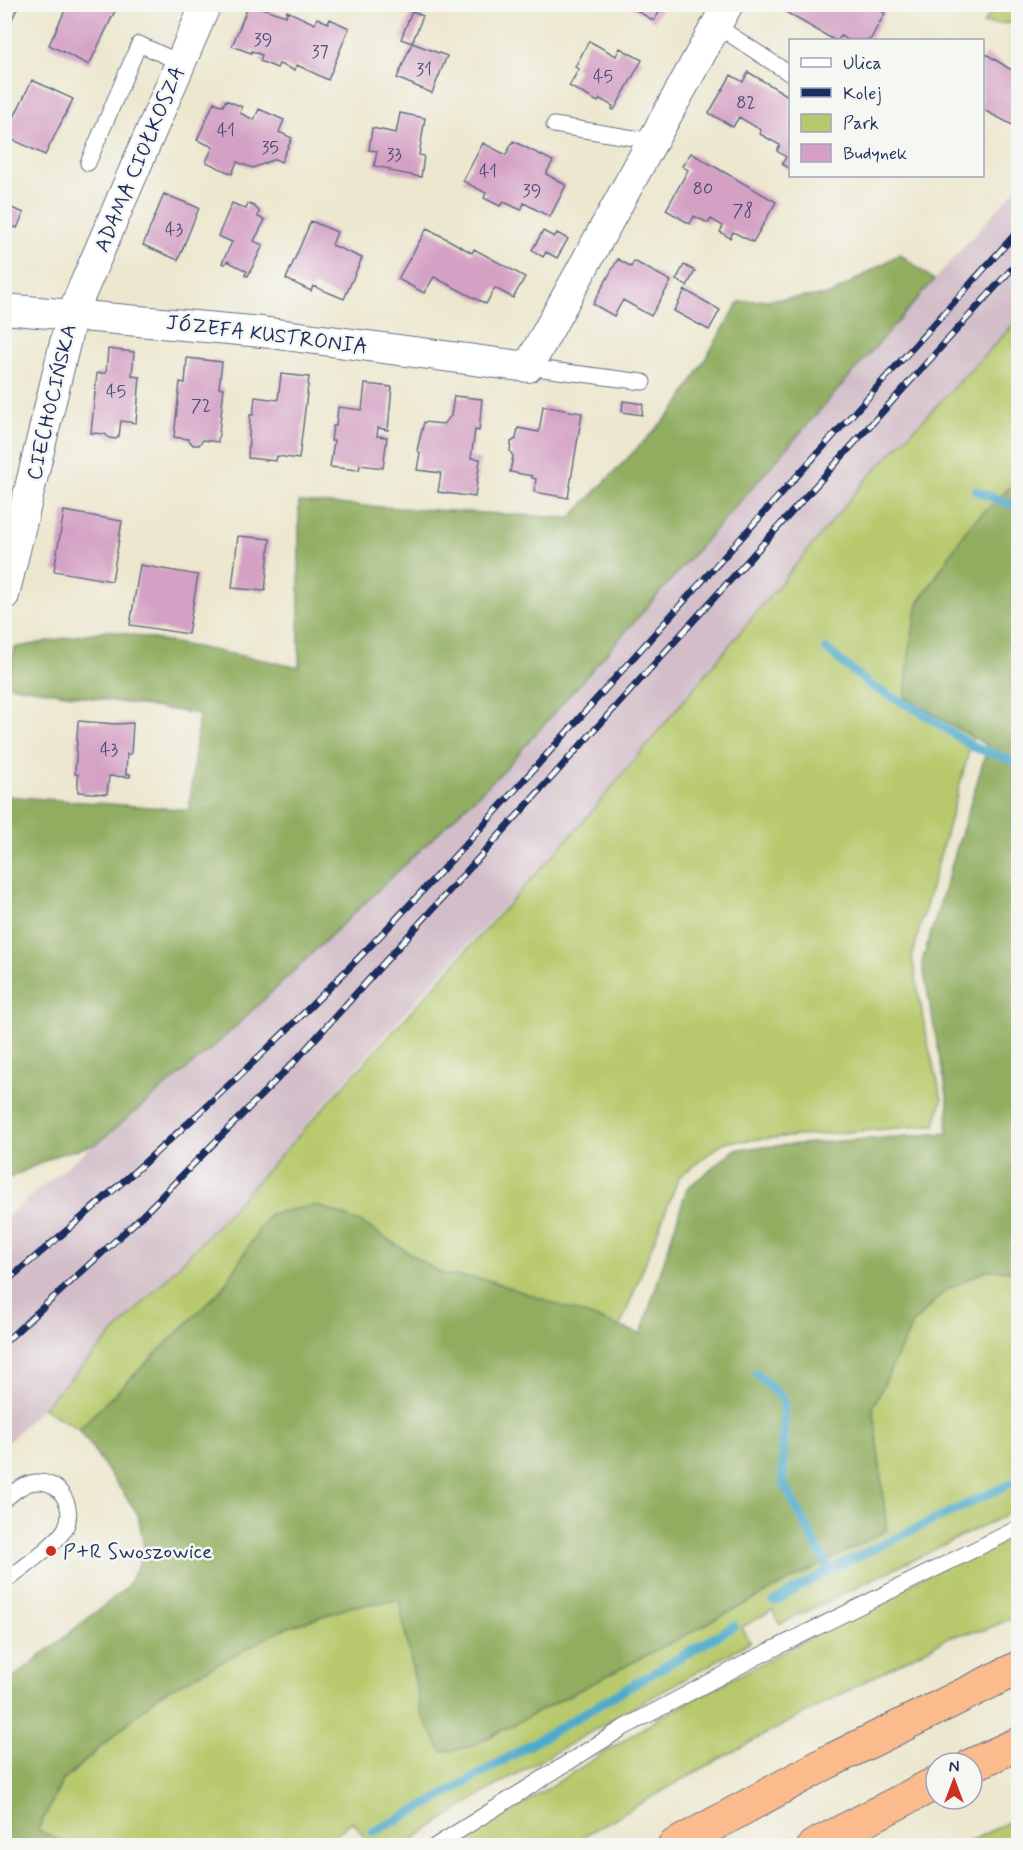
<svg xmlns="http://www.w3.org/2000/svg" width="1023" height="1850" font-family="Mynerve,sans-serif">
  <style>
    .industrial { fill: #d2bdc8 }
    .green { fill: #b7c96c; stroke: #697c65; stroke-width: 1.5 }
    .forest { fill: #91ad60; stroke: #566e5f; stroke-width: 1.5 }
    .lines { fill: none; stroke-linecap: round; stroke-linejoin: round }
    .stream { stroke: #4dabcc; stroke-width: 9 }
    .building { fill: #d4a1c4 }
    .service-casing { stroke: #646f85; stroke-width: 17 }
    .minor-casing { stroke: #646f85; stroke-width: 32 }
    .motorway-casing { stroke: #646f85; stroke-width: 35 }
    .service { stroke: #fff; stroke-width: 15 }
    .minor { stroke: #fff; stroke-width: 30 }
    .motorway { stroke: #fbbb8d; stroke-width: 33 }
    .rail-casing { stroke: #1b2f5e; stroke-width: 7 }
    .rail { stroke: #f6f6f2; stroke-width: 4.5; stroke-dasharray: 14; stroke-linecap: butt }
    .poi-dot { fill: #c8321e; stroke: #f6f6f2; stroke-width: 2 }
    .labels { text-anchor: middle; stroke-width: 5; stroke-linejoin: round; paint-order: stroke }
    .number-label { font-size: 18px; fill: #494c78 }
    .street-label { font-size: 21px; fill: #1b2f5e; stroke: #f6f6f2 }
    .poi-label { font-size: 21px; fill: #1b2f5e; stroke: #f6f6f2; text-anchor: start }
  </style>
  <rect width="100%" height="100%" fill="#f6f6f2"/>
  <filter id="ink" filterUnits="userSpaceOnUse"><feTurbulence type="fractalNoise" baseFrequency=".0167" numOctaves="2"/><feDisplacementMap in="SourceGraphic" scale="12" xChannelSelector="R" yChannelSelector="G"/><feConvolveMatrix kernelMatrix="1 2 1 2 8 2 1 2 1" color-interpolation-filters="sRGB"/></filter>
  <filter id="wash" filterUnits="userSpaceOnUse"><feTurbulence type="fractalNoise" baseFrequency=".008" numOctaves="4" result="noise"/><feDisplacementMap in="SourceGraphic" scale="24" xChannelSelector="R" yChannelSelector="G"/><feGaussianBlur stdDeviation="1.35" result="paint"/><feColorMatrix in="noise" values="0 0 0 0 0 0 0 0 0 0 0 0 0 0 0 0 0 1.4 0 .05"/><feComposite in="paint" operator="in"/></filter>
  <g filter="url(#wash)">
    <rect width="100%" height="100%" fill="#ece7ce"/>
    <!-- industrial -->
    <path class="industrial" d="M1018 186V320L866 480 583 822 421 995 212 1231 42 1408 5 1445V1217L218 1043 856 367Z"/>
    <!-- green -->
    <path class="green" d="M996 5H1018V23L983 24Z
      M1018 320V480L969 526 918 604 905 697 973 737 912 956 927 1040 942 1099 935 1125 724 1142 679 1177 620 1327 488 1280 442 1274 362 1223 269 1214 222 1289 79 1429 42 1408 212 1231 583 822 866 480Z
      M986 1270 1018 1271V1509L780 1624 772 1610 742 1627 750 1642 490 1789 404 1845H370L353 1821 320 1846 69 1845 38 1830 62 1782 159 1695 283 1629 353 1606 399 1600 421 1713 443 1752 472 1746 887 1530 873 1407 913 1323 946 1290Z
      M1018 1531V1616L984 1630 951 1636 717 1760 568 1845 457 1846 659 1718 975 1549Z
      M1018 1817V1845H963Z"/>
    <!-- forest -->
    <path class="forest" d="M900 254 934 280 504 770 218 1043 96 1144 57 1155 5 1180 4 984 6 983 4 981 5 796 189 810 199 714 7 685 14 648 107 630 299 667V502L570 518 677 407 739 302 830 295Z
      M1018 480V1271L986 1270 946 1290 913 1323 873 1407 887 1530 472 1746 442 1752 421 1713 399 1600 353 1606 283 1629 159 1695 62 1781 38 1830 69 1845H5V1684L126 1588 145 1553 138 1514 79 1429 222 1289 269 1214 317 1205 362 1223 442 1274 488 1280 641 1334 687 1188 736 1149 947 1133 948 1101 922 962 988 746 905 697 910 645 918 604 969 526Z"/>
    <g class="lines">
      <!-- stream -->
      <path class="stream" d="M976 491 1018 507
        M826 649 871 686 921 712 973 747 1018 762
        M756 1373 784 1400 783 1482 829 1570
        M774 1602 829 1570 1018 1480
        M373 1832 430 1803 734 1626"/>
    </g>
    <g id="blocks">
      <!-- building -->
      <path class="building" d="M4 4H19L9 26 4 23Z
        M68 4H108L116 9 89 65 49 45Z
        M249 4 286 16 287 11 315 24 317 18 328 23 330 19 349 28 328 80 297 65 294 70 279 64 277 68 260 61 262 55 252 51 251 53 232 46Z
        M626 4H664L654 21Z
        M785 4H869L885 13 870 40H848L841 36 838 40H834L782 10Z
        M412 11 423 16 412 43 401 39Z
        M589 41 616 56 620 48 642 60 614 110 612 109 613 106 600 99 598 102 569 86 579 69 575 67Z
        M412 43 447 56 432 93 397 78Z
        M986 54 1018 74V128L982 109V61Z
        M748 72 790 97V169L782 164 786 157 777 151 780 145 760 134 761 130 739 117 733 127 709 113 731 75 743 82Z
        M32 80 73 99 45 155 5 136Z
        M226 100 242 107 240 113 254 120 259 109 284 120 279 132 292 138 281 162 275 159 253 168 237 162 232 174 206 162 213 147 197 140 214 102 223 106Z
        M400 113 425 118 419 155 424 156 421 177 390 171V169L374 166 377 151 369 150 372 128 396 133Z
        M513 141 553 161 546 174 566 185 550 217 524 203 521 210 504 202 500 206 484 198 486 193 463 181 483 143 506 155Z
        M691 153 776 202 753 242 733 232 730 238 720 232 723 226 711 219 708 223 694 216 690 224 666 210 688 170 682 166Z
        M164 194 199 208 178 260 143 245Z
        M232 203 246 209 248 204 254 206 259 211 258 217 265 220 254 241 263 245 248 276 245 275 247 271 227 261 225 264 222 263 232 242 218 236Z
        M4 205 24 213 17 228 12 226 4 243Z
        M311 221 337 232 332 245 362 258 344 299 313 286 311 291 286 279Z
        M427 228 472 253 474 249 525 277 513 298 495 288 486 304 434 277 424 293 398 279Z
        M543 231 554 237 557 233 568 239 557 258 546 252 543 257 532 250Z
        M618 259 631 267 634 261 671 281 651 316 623 300 614 316 593 304Z
        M684 265 695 271 687 286 676 280Z
        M685 290 720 310 709 330 674 311Z
        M108 349 134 352 132 376 140 377 136 423 121 421 119 436 116 439 109 438 105 434 91 433 97 373H106Z
        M187 358 222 362 219 388H224L218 442 203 440 199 445H193L188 439 174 437 180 382 185 383Z
        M4 368 10 369 6 398 4 397Z
        M281 374 309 377 299 459 277 456 276 461 248 458 250 415H253L255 397 278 400Z
        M365 384 392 387 388 430 378 428 377 436 387 437 383 468 360 465 359 470 330 467 334 441H331L333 426H336L338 407 362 410Z
        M454 396 482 399 479 431 475 430 471 458 480 459 475 497 438 492 441 473 417 470 420 453 417 450 424 422 443 424 451 416Z
        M623 401 643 404 642 415 622 412Z
        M543 406 582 413 568 498 534 492 536 479 532 478V476L510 472 513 456 510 451 511 442 516 439 518 428 539 432Z
        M64 511 122 521 112 581 54 571Z
        M238 536 270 539 265 591 232 588Z
        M140 565 198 575 188 634 130 625Z
        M78 721 115 724 133 723 131 754H127L126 774H130V777L109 776 107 794 78 792V774H75Z"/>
    </g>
  </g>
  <g filter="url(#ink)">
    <use href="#blocks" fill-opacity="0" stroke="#646f85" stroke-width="1.5"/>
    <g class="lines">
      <!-- service casing -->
      <g class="service-casing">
        <path id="service" d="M717 26 790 74
          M554 125 652 141
          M88 163 139 44 181 63
          M528 367 643 382
          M4 1500C14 1492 24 1483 36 1482 60 1480 75 1507 66 1527 59 1543 19 1570 4 1582
          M435 1846 623 1728 755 1658 1018 1528"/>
      </g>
      <!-- minor casing -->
      <g class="minor-casing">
        <path id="minor" d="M4 309 262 332 528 367 728 4
          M4 595 72 314 206 4"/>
      </g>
      <!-- motorway casing -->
      <g class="motorway-casing">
        <path id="motorway" d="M972 1765 1018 1744
          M674 1846 828 1762 1018 1668
          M814 1846 936 1783"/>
      </g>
      <!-- service -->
      <use href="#service" class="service"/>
      <!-- minor -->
      <use href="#minor" class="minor"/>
      <!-- motorway -->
      <use href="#motorway" class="motorway"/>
      <!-- rail casing -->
      <g class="rail-casing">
        <path id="rail" d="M4 1283C120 1188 231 1087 336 981 448 868 553 747 659 629 778 496 899 364 1018 231
          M4 1343 141 1217 296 1060 1018 262"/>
      </g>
      <!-- rail -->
      <use href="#rail" class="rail"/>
    </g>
  </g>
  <!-- markers -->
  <circle class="poi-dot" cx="51" cy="1551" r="6"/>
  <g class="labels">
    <!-- number labels -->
    <g class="number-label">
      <text x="263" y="45">39</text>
      <text x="320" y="57">37</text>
      <text x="424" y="75">31</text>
      <text x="603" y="82">45</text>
      <text x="746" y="108">82</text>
      <text x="226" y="136">41</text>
      <text x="270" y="153">35</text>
      <text x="394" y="160">33</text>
      <text x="488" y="177">41</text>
      <text x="703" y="194">80</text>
      <text x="532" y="196">39</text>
      <text x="743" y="216">78</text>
      <text x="174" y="235">43</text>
      <text x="116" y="397">45</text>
      <text x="201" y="411">72</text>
      <text x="109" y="755">43</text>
    </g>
    <!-- street labels -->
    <g class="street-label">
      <text transform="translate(139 159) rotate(-67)" y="7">ADAMA CIOŁKOSZA</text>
      <text transform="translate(267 334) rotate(7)" y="7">JÓZEFA KUSTRONIA</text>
      <text transform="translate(51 402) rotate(-77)" y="7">CIECHOCIŃSKA</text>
    </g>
    <!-- poi labels -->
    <g class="poi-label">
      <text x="63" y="1558">P+R Swoszowice</text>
    </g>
  </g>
  <!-- margin -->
  <rect width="1023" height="1850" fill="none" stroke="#f6f6f2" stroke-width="24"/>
  <!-- legend -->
  <rect x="789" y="39" width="195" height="138" fill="#f6f6f2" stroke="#9ea6b7" stroke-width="1.5"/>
  <rect x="801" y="58" width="30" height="9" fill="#ffffff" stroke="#9ea6b7" stroke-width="1.5"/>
  <text x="843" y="69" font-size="18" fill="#1b2f5e">Ulica</text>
  <rect x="801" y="88" width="30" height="9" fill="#1b2f5e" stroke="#9ea6b7" stroke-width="1.5"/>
  <text x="843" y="99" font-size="18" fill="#1b2f5e">Kolej</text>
  <rect x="801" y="114" width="30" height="18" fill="#b7c96c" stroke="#9ea6b7" stroke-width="1.5"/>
  <text x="843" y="129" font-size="18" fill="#1b2f5e">Park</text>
  <rect x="801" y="144" width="30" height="18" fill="#d4a1c4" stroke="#9ea6b7" stroke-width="1.5"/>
  <text x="843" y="159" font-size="18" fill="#1b2f5e">Budynek</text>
  <!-- north arrow -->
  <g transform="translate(954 1781)"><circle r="28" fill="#f6f6f2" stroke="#9ea6b7" stroke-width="1.5"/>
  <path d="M0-4.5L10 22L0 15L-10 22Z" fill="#c8321e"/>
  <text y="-9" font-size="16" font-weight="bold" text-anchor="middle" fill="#1b2f5e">N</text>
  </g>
</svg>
